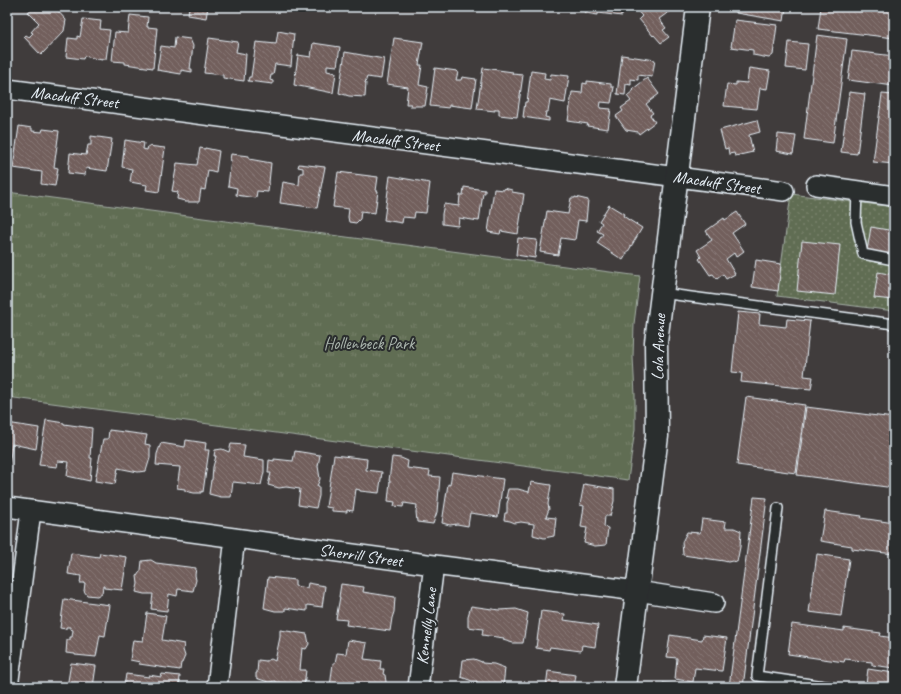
<svg xmlns="http://www.w3.org/2000/svg" width="901" height="694" font-family="Caveat,sans-serif">
  <style>
    .grass { fill: url(#grass-dots); stroke: #a4afa6 }
    .park { fill: url(#park-tufts); stroke: #a4afa6 }
    .building { fill: url(#building-back-hatch); stroke: #e8f1f8 }
    .lines { fill: none; stroke-linecap: round; stroke-linejoin: round }
    .service-casing { stroke: #e8f1f8; stroke-width: 12 }
    .minor-casing { stroke: #e8f1f8; stroke-width: 22 }
    .tertiary-casing { stroke: #e8f1f8; stroke-width: 25 }
    .service { stroke: #2a2d2e; stroke-width: 9 }
    .minor { stroke: #2a2d2e; stroke-width: 19 }
    .tertiary { stroke: #2a2d2e; stroke-width: 22 }
    .labels { text-anchor: middle; stroke-width: 4; stroke-linejoin: round; paint-order: stroke }
    .street-label { font-size: 17px; fill: #e8f1f8; stroke: #2a2d2e }
    .park-label { font-size: 17px; fill: #abb6ae; stroke: #2a2d2e }
  </style>
  <defs>
    <pattern id="grass-dots" width="8" height="8" patternUnits="userSpaceOnUse"><rect width="8" height="8" fill="#616d53"/><path d="M2 2h.1M6 6h.1" fill="none" stroke="#78826c" stroke-width="1.8" stroke-linecap="round"/></pattern>
    <pattern id="park-tufts" width="24" height="20" patternUnits="userSpaceOnUse"><rect width="24" height="20" fill="#616d53"/><path d="M3 7l-1-3M5 7V3M7 7l1-3M15 17l-1-3M17 17v-4M19 17l1-3" fill="none" stroke="#78826c"/></pattern>
    <pattern id="building-back-hatch" width="6" height="6" patternUnits="userSpaceOnUse"><rect width="6" height="6" fill="#725f5c"/><path d="M-1 5l2 2M0 0l6 6M5-1l2 2" fill="none" stroke="#867674"/></pattern>
  </defs>
  <rect width="100%" height="100%" fill="#403c3c"/>
  <filter id="ink" filterUnits="userSpaceOnUse"><feTurbulence type="fractalNoise" baseFrequency=".025" numOctaves="2"/><feDisplacementMap in="SourceGraphic" scale="8" xChannelSelector="R" yChannelSelector="G"/><feConvolveMatrix kernelMatrix="1 2 1 2 8 2 1 2 1" color-interpolation-filters="sRGB"/></filter>
  <g filter="url(#ink)">
    <!-- grass -->
    <path class="grass" d="M791 194 894 207V311L777 296Z"/>
    <!-- park -->
    <path class="park" d="M7 192 640 276 634 324 633 357 635 395V429L628 480 7 397Z"/>
    <!-- building -->
    <path class="building" d="M34 7H51L55 10 56 9 66 20 64 31 41 55 24 37 26 35 29 37 33 33 31 32 39 23 28 12Z
      M189 7H208L206 18 188 15Z
      M583 7H623L622 16 598 13V15L585 13V11L582 10Z
      M634 7H667L670 11 659 19 666 28 663 30 669 37 661 43 654 35 653 36 639 19 642 16Z
      M737 7H786L784 21 736 13Z
      M821 7H894V38L818 29Z
      M130 15 148 17 147 27 157 28 153 68 125 64V62L112 61 115 32 128 33Z
      M83 19 101 21 100 29 110 30 106 59H102V60L84 56 83 59 66 57 68 38 77 39V36L80 37Z
      M735 20 777 25 773 55 769 58 753 55V50L731 47Z
      M278 31 294 34 291 66 275 64 273 75H271L270 80 273 81V84L248 81 249 77H251L256 42 276 44Z
      M817 35 847 39 833 143 804 139Z
      M175 37 190 39 193 46 190 69H192V72L181 70V74L157 70 161 46 174 48Z
      M209 38 238 42 236 52 246 54 244 81 223 78V75L204 73Z
      M394 38 423 42 419 65H422L419 85 428 87 425 106H410L411 104H406L408 87 387 84Z
      M789 42 808 44 805 70 786 68Z
      M313 43 340 47 337 66 327 65V71L336 73 333 93 294 85 298 55 311 57Z
      M852 51 894 56V86L848 80Z
      M345 52 384 59 381 79 367 77 365 83H366L365 97 349 96 339 93Z
      M622 55 655 60 652 77 638 75V80L631 79V85L626 84 625 95 617 94Z
      M435 68 457 71 458 72 456 80H461L462 77 476 79 472 108 449 105V108L430 106Z
      M483 68 513 72 512 74 523 75 517 117 499 115V109H495V111L477 109Z
      M749 68 770 71 767 89 760 88 757 109 724 106 727 84 736 85V82L747 83Z
      M531 71 545 73 544 79 550 80 551 74 569 76 565 103 550 100 548 112H546L545 117 549 118V121L523 117 525 102H527Z
      M647 78 659 94 646 104 653 113 650 115 655 122 639 134 638 132 626 130 616 116 623 111 621 108 631 101 627 96 634 90 633 89Z
      M587 81 611 84V87H614L611 103 601 102 600 108 611 109 608 129 587 126 588 124 568 121 572 92 582 93 583 83 587 84Z
      M849 92 865 94 857 154 841 152Z
      M882 94 894 95V164L873 162Z
      M757 120 760 132 749 135 753 152 735 156 734 153 729 154 728 148 725 149 720 130Z
      M19 126 32 128V131L42 132 43 129 59 131 54 167 58 168 55 186 41 184 42 172 13 168Z
      M778 134 796 136 793 154 776 151Z
      M91 136 112 139 107 171 86 168 85 175 68 173 70 153 86 155 88 145H91Z
      M125 140 144 143 143 149 147 150 148 146 165 148 159 192 146 190 147 185 130 182 132 169 122 167Z
      M200 148 205 149V148L219 151 216 172 208 170 205 190 201 189 199 202H185V201L177 199 178 192 172 191 177 163 197 165Z
      M231 154 249 156V159L271 163 268 192 257 191 256 198 236 195 237 188 228 186 231 160H230Z
      M299 164 325 167 317 208 280 203 283 182 299 185 300 173H303V168L298 167Z
      M338 172 378 177 376 191H378L375 213 361 211 360 219 356 223 349 222 348 217 349 209 333 207Z
      M390 176 430 183 426 213 415 212 414 218 403 217 402 223 384 220Z
      M464 187 485 190V193H483L479 221 459 218 458 226 442 224V214L444 204 459 206 460 195H463Z
      M504 188 512 190V192L524 194 518 234 501 231 500 234 488 232 494 189 504 190Z
      M575 197 588 200 586 221 578 220 575 240 561 238 558 255 540 252 547 211 568 214 571 198H575Z
      M609 205 624 214 623 216 642 228 623 260 597 243 603 234 597 231 602 223 599 221Z
      M737 212 745 224 732 233 744 251 736 257 734 253 726 259 735 274 726 279 723 274 717 279 713 274 710 275 699 259 701 257 697 250 712 240 706 231 724 218 725 220Z
      M871 227 894 231V255L867 251Z
      M518 238 537 240 535 258 516 255Z
      M802 241 840 245 835 295 797 291Z
      M756 260 781 264 778 291 752 287Z
      M878 272 894 275V300L874 298Z
      M738 312 760 314 759 324 786 327 787 319 810 321 804 376 813 377 811 389 741 382 742 373 732 372Z
      M746 397 805 405 796 473 737 465Z
      M806 407 894 418V488L797 475Z
      M46 420 64 423V424L92 428 90 458H92L90 481 67 476 69 462 58 461 57 467 39 465Z
      M7 423 39 428 36 449 12 444 9 466H7Z
      M109 430 147 435 145 444 150 445V458L146 471 138 472 118 468 115 484 95 481 103 439H108Z
      M186 440 206 443 205 450H209L203 492 201 491V493H194L185 491V489L177 488 180 467 156 465 157 454 161 443 185 447Z
      M231 444 245 445 243 457 264 460V472L261 485 233 482 231 497H221L209 494 211 480H212L213 467 216 456H214L215 450 222 449 229 452Z
      M295 451 320 455 318 466 320 479 317 486H319V496L316 508 298 505 300 489 286 487 279 488 268 485 271 473H268L269 460 274 461V459L293 461Z
      M334 455 367 459 366 470 382 472 379 493 360 491V490L356 489 353 511 347 510V512L332 511V508L326 507Z
      M392 457 401 458 408 461 407 468 430 471 429 476 440 477 437 512 433 524 417 522 416 512 417 505 404 503 403 507 394 506 395 502 388 501 390 481H389Z
      M452 472 503 479 498 517 470 513 468 526 457 524 450 525 442 523 448 484 450 485Z
      M531 482 551 485 548 504 549 509 546 517 556 518 554 536 544 538 533 535 534 524 521 522 515 523 510 521 504 520 505 513H507V503L509 498H506L508 489H518L529 492Z
      M584 484 614 489V501L610 516H605L604 527 608 528 606 545 595 546 584 543 587 528 581 527 584 506 580 505Z
      M754 497 767 498 743 687H729Z
      M825 511 862 516 861 518 894 523V554L852 549V546L820 541Z
      M702 519 726 522 725 528H734L741 531 740 547 737 562 732 561 728 562 724 561 683 555 682 542 687 532 700 533Z
      M71 553 99 557 100 553 127 557 122 590 104 588V586H103L102 593 97 596 87 595 84 591 85 583H80L81 576 68 574Z
      M817 554 849 559 841 616 809 612Z
      M151 560 156 563 196 568 195 575 196 580 193 591 178 589 177 596 169 594 167 611 151 609 153 594H144L136 592 138 584 137 576 141 570 142 561Z
      M268 577 295 580V586L307 588 308 583 325 586 322 607 307 605V611L285 608V611H275L264 608Z
      M341 584 364 587 363 592 395 597 394 612 392 618 390 631 346 625 347 620 336 619 340 597H339Z
      M64 599 110 605 105 636 100 635 96 657 75 655V654L66 653 67 640H70V637H72L73 630 70 629V627H66V629L60 628Z
      M471 606 499 610 516 609 528 613 523 643H513L503 640 504 638 482 635 483 629 468 627V616Z
      M541 611 565 614 564 620 598 625 595 647 582 645 581 651 550 647 549 650 536 648Z
      M147 613 166 616 162 640 184 644 183 650 185 656 182 663H181L180 670 139 664 140 662 130 660 133 640 143 641Z
      M792 624 844 631V628L881 633 880 636 894 638V668L872 665V662L845 659 844 662 788 654Z
      M280 630 307 634 309 644 306 649 302 648 300 670H306L304 686 276 682V681L268 682 256 678V673H257L258 660 266 661 271 659 275 661 280 637Z
      M670 635 702 640 703 635 727 638 722 671 695 668 693 682 675 679 677 658 667 657Z
      M348 640 367 643 364 659 381 661 380 669H384L383 674 385 675 386 682 384 687H330L333 663H335L337 653 346 654Z
      M474 659 482 662V663L494 664 505 668 503 687H476L477 681H472L461 677 463 660Z
      M71 663 96 666 93 687H67Z
      M868 669 894 673V687L866 684Z
      M548 671 576 675 574 687H546Z
      M126 674 149 677V675L161 677 162 674 180 676 179 687H124Z
      M663 683 690 687H662Z"/>
    <g class="lines">
      <!-- service casing -->
      <g class="service-casing">
        <path id="service" d="M857 191 856 222 863 254 894 260
          M661 293 894 324
          M778 508 757 676 831 687"/>
      </g>
      <!-- minor casing -->
      <g class="minor-casing">
        <path id="minor" d="M7 89 784 191
          M816 185 894 196
          M7 507 434 565 637 591 714 603
          M8 687 31 511
          M217 687 235 538
          M418 687 434 565"/>
      </g>
      <!-- tertiary casing -->
      <g class="tertiary-casing">
        <path id="tertiary" d="M625 687 657 436 656 342 698 7"/>
      </g>
      <!-- service -->
      <use href="#service" class="service"/>
      <!-- minor -->
      <use href="#minor" class="minor"/>
      <!-- tertiary -->
      <use href="#tertiary" class="tertiary"/>
    </g>
  </g>
  <g class="labels">
    <!-- street labels -->
    <g class="street-label">
      <text transform="translate(75 97) rotate(7)" y="6">Macduff Street</text>
      <text transform="translate(396 140) rotate(7)" y="6">Macduff Street</text>
      <text transform="translate(717 182) rotate(8)" y="6">Macduff Street</text>
      <text transform="translate(658 347) rotate(-88)" y="6">Lola Avenue</text>
      <text transform="translate(361 555) rotate(8)" y="6">Sherrill Street</text>
      <text transform="translate(426 626) rotate(-83)" y="6">Kennelly Lane</text>
    </g>
    <!-- park labels -->
    <g class="park-label">
      <text x="369" y="349">Hollenbeck Park</text>
    </g>
  </g>
  <!-- margin -->
  <rect width="901" height="694" fill="none" stroke="#2a2d2e" stroke-width="24"/>
  <rect x="12" y="12" width="877" height="670" fill="none" stroke="#e8f1f8" stroke-width="1.5" filter="url(#ink)"/>
</svg>
